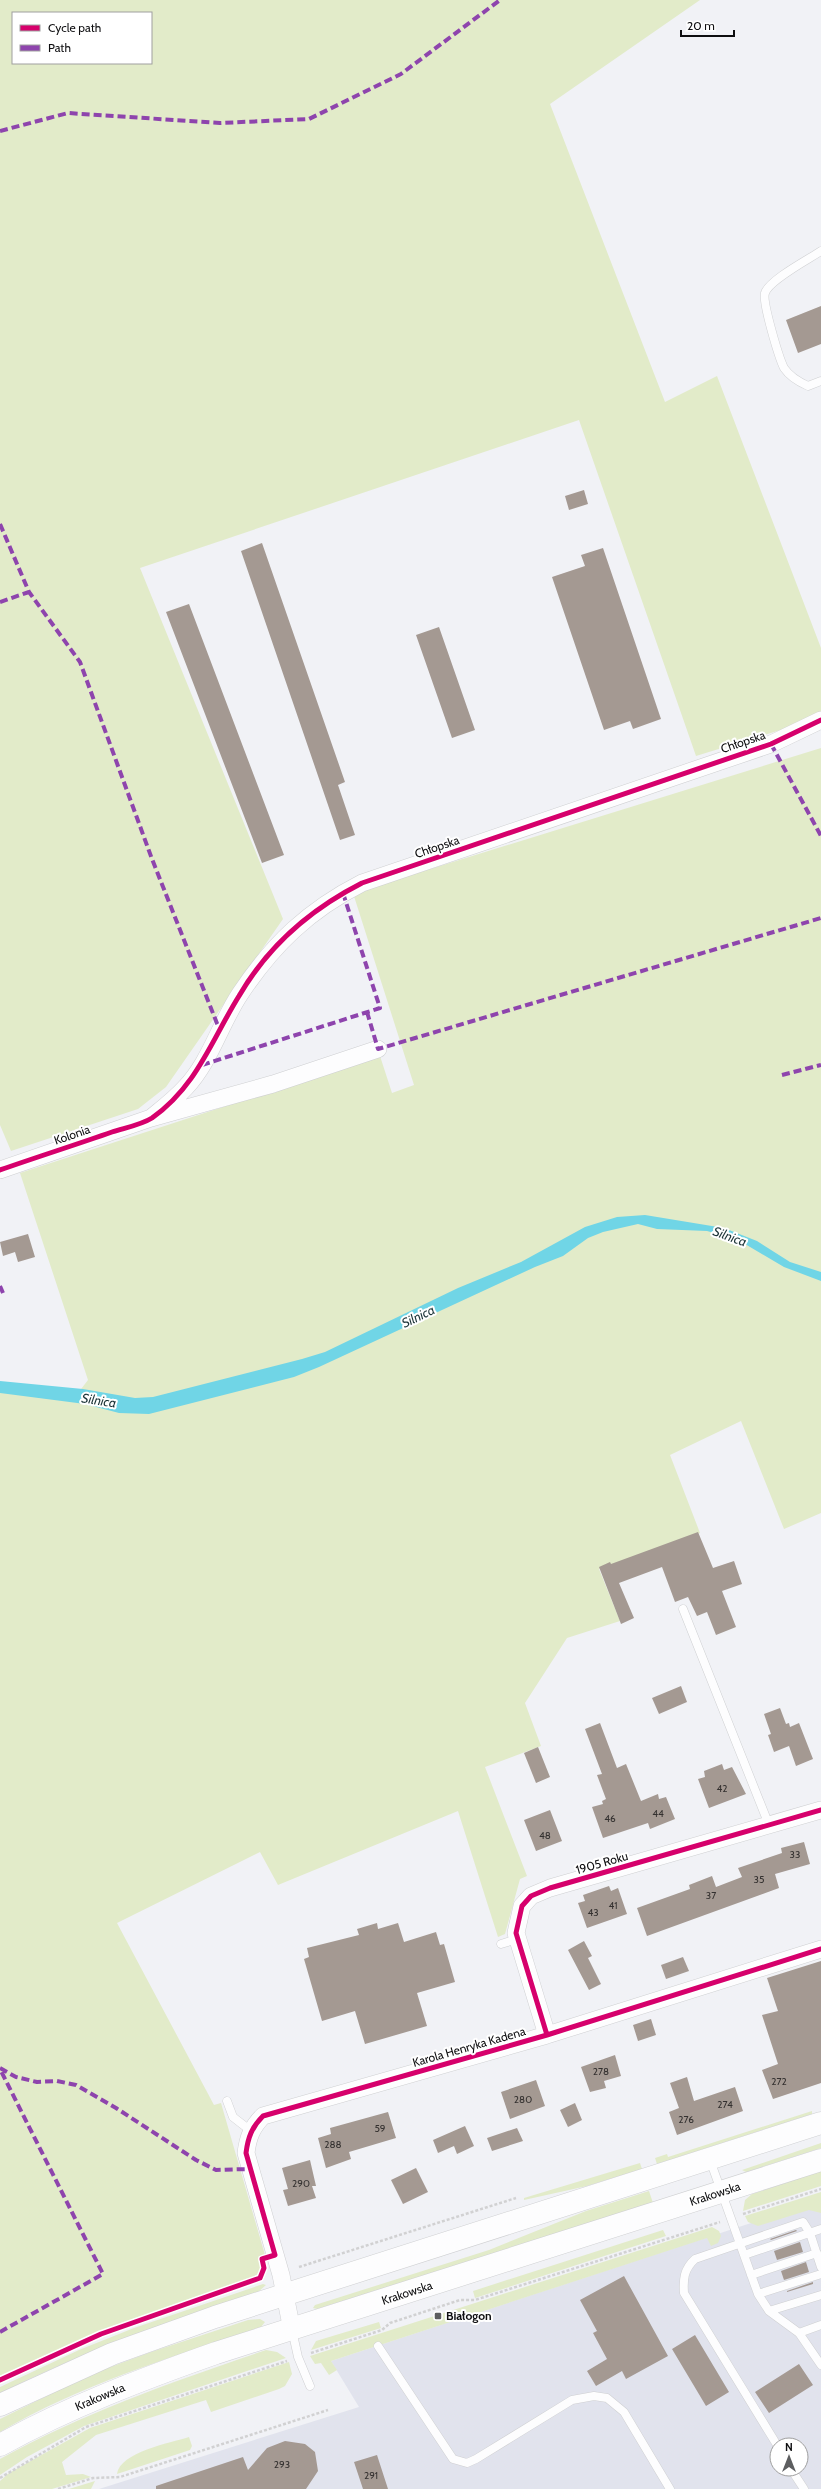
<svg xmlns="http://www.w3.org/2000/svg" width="821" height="2489" font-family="Cabin,sans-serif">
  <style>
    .built { fill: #e1e3ed; fill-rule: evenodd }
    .green { fill: #e2ebc9; fill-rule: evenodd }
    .water { fill: #70d5e6 }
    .building { fill: #a49992 }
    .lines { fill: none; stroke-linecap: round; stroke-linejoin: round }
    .service-casing { stroke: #cfd0d2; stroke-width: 9 }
    .minor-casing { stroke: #cfd0d2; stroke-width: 18 }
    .primary-casing { stroke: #cfd0d2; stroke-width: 23 }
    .path { stroke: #d1d1d2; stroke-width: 2.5; stroke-dasharray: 3 2; stroke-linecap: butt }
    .service { stroke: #fdfdfe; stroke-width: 8 }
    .minor { stroke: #fdfdfe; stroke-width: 17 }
    .primary { stroke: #fdfdfe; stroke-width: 22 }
    .quiet { stroke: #8e44ad; stroke-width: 4; stroke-dasharray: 8 4; stroke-linecap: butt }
    .cycleway-casing { stroke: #fff; stroke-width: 8 }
    .cycleway { stroke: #d6006c; stroke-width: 5 }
    .poi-dot { fill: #5d5e60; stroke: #fff; stroke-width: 1.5 }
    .labels { text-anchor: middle; stroke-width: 4; stroke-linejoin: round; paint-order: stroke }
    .number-label { font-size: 10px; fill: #343130 }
    .street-label { font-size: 12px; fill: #0e0e10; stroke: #fff }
    .poi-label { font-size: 12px; font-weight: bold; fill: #0e0e10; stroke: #fff; text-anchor: start }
    .water-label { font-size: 13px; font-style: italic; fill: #1b3337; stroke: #fff }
  </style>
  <rect width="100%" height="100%" fill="#f1f2f6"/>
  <!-- built -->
  <path class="built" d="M821 2200V2489H99L359 2407 331 2361ZM777 2445H801V2469H777Z"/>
  <!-- green -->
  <path class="green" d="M0 0H700L550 104 665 402 717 376 821 648V714L803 723 696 756 579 420 140 568 283 919 166 1087 138 1109 11 1151 0 1125ZM13 13H151V63H13Z
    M821 748V1513L784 1529 741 1421 670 1455 700 1533 599 1569 620 1621 567 1638 525 1703 541 1746 485 1767 527 1876 520 1879 505 1934 498 1937 458 1811 278 1885 260 1852 117 1923 214 2105 221 2103 265 2255 259 2257 262 2270 253 2278 113 2327 0 2377V1391L75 1397 88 1380 20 1173 380 1056 392 1093 414 1085 353 893Z
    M812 2111V2114L657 2164 655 2158 667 2154 668 2157Z
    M821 2143V2148L746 2172 742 2170Z
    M640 2163 642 2169 587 2186 524 2200V2198Z
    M821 2171V2186L743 2211 745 2200 752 2194Z
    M649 2191 653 2203 317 2309 313 2308 315 2305 489 2250 586 2211Z
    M821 2192V2213L809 2210 758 2226 748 2222 745 2216Z
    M712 2227 719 2231 721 2236 718 2243 711 2246 707 2238 331 2361 337 2370 329 2375 321 2363 315 2364 310 2356Z
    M663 2230 666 2236 475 2298 473 2291Z
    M263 2284 266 2285 258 2292C169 2320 83 2352 0 2393V2387L79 2350 134 2328Z
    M260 2319 265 2322 261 2327C172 2357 81 2384 0 2432V2419L89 2375 151 2352 248 2320Z
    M379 2322 381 2328 311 2350 316 2341Z
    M266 2350 277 2352 286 2358 84 2426 27 2457 0 2475V2459C85 2412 175 2381 266 2350Z
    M289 2362 292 2374 285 2386 279 2389 211 2412 206 2400 96 2435 62 2462 66 2475 83 2474 91 2477 52 2489H0V2481L9 2473 90 2428Z
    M189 2437 192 2446 190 2450 117 2474C120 2452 170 2443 189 2437Z
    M95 2481 91 2489H69Z"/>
  <!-- water -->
  <path class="water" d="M645 1215 724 1228 757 1241 790 1262 821 1272V1281L784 1267 745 1244 729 1237 707 1231 657 1229 638 1224 603 1232 588 1238 563 1256 535 1267 319 1367 294 1377 149 1414 119 1413 85 1404 0 1393V1381L83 1389 135 1398 153 1397 302 1359 325 1352 458 1288 521 1262 585 1227 617 1217Z"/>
  <!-- building -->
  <path class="building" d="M821 306V344L798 353 786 320Z
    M584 490 588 504 569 510 565 496Z
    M262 543 345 782 338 785 355 835 340 840 241 551Z
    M603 548 661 719 633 729 630 721 604 730 552 577 585 566 581 555Z
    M189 604 284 855 262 863 166 612Z
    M439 627 475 730 452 738 416 635Z
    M28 1234 35 1257 18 1262 15 1252 3 1256 0 1242Z
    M698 1532 713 1568 734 1561 742 1584 722 1591 736 1627 716 1635 707 1612 697 1616 688 1597 675 1602 662 1567 619 1583 634 1618 621 1624 599 1567 610 1562 611 1564Z
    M681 1686 687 1702 659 1714 652 1698Z
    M780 1708 786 1724 789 1723 790 1727 799 1723 813 1759 796 1766 789 1746 774 1752 768 1735 771 1734 764 1714Z
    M600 1723 617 1768 626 1764 641 1801 658 1794 659 1799 666 1797 675 1819 650 1829 648 1823 603 1838 592 1807 603 1804 602 1801 606 1799 597 1775 602 1774 585 1729Z
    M538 1747 550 1777 536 1783 524 1753Z
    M722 1764 724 1770 732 1767 746 1794 709 1808 698 1779 705 1777 704 1771Z
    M550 1810 562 1841 536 1851 524 1820Z
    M804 1842 810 1864 775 1874 779 1888 647 1936 637 1908 690 1889 689 1885 712 1876 716 1887 742 1877 738 1868 782 1853 781 1848Z
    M609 1886 611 1891 618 1888 627 1914 587 1928 578 1903 585 1901 583 1895Z
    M377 1923 378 1929 398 1923 404 1942 436 1932 440 1945 444 1944 455 1982 417 1993 427 2026 365 2044 355 2011 322 2021 304 1959 309 1957 307 1948 359 1935 357 1929Z
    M584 1941 592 1956 588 1958 601 1984 589 1990 568 1950Z
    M683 1957 689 1971 666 1979 661 1965Z
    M821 1961V2083L773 2099 762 2070 778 2064 762 2015 778 2011 767 1978Z
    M651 2019 656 2035 638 2041 633 2025Z
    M615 2055 621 2076 604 2081 606 2088 590 2092 581 2067Z
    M687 2077 694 2101 735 2087 743 2111 677 2135 669 2112 679 2108 670 2083Z
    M536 2080 545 2106 510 2119 501 2092Z
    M575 2103 582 2120 568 2127 560 2110Z
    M388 2112 396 2138 349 2152 351 2159 326 2168 318 2138 331 2134 330 2128Z
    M465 2126 474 2146 457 2154 454 2146 438 2153 433 2140Z
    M517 2128 523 2141 492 2151 487 2138Z
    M310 2160 316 2186H312L316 2198 288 2206 283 2190 288 2189 282 2168Z
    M416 2168 428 2192 403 2204 391 2180Z
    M796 2230 797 2231 771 2240 770 2239Z
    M800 2242 803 2252 777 2260 774 2251Z
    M806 2262 809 2272 784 2280 781 2271Z
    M624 2276 668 2356 626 2379 622 2371 596 2386 587 2371 607 2359 593 2333 597 2331 580 2300Z
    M813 2282V2284L787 2292V2291Z
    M695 2335 729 2392 706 2406 672 2349Z
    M799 2364 813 2385 769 2413 755 2392Z
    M285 2441 305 2444 315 2452 318 2471 306 2489H156V2486L243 2457 248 2470 267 2448Z
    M377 2455 388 2489H363L354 2462Z"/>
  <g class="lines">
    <!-- service casing -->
    <g class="service-casing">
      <path id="service" d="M821 251C809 259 769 280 765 293 762 302 779 358 784 368 790 377 799 382 808 386L821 381
        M683 1609 769 1825
        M501 1944 517 1939
        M227 2101 233 2117 251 2131
        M710 2160 758 2294 769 2311 799 2333 821 2325
        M744 2255 821 2229
        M751 2275 817 2253
        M758 2294 821 2274
        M769 2311 821 2295
        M292 2330 298 2357 310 2386
        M799 2333 821 2365
        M378 2346 453 2459 467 2463 476 2459 572 2400 594 2396 607 2398 624 2412 670 2489
        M777 2445 684 2293C683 2279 684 2269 695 2259L803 2222 810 2233 821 2267
        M791 2469 804 2489"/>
    </g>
    <!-- minor casing -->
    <g class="minor-casing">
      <path id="minor" d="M151 1118C162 1109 175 1099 185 1088 210 1062 220 1024 240 994 273 944 309 910 362 883L771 744 821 720
        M0 1170 151 1118 273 1084 378 1049
        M547 2035 516 1933 522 1906 531 1896 550 1888 821 1810
        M292 2330 281 2275 246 2153C248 2137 252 2127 263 2116L547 2035 821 1949"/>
    </g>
    <!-- primary casing -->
    <g class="primary-casing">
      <path id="primary" d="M0 2405 112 2354 215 2317 821 2123
        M0 2445C69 2407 142 2379 216 2353L821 2160"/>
    </g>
    <!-- path -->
    <path class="path" d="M743 2214 821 2189
      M299 2267 516 2198
      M311 2353 382 2330 390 2323 460 2300H475L720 2222
      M0 2478 86 2427 287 2361
      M58 2489 93 2478 120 2477 328 2410"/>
    <!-- service -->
    <use href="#service" class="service"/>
    <!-- minor -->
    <use href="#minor" class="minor"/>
    <!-- primary -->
    <use href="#primary" class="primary"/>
    <!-- quiet -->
    <path class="quiet" d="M0 131 68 113 220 123 309 119 401 74 500 0
      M0 524 29 592 80 662 152 859 220 1031
      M0 602 29 592
      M771 744 821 836
      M367 1012 378 1049 821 918
      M202 1065 380 1008 343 893
      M782 1075 821 1065
      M0 1286 3 1293
      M0 2068 16 2077 37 2082 57 2081 76 2085 116 2108 196 2160 216 2170 249 2169
      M0 2332 103 2274 0 2069"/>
    <!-- cycleway casing -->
    <g class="cycleway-casing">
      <path id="cycleway" d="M0 1170C37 1157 75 1145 112 1132 124 1128 141 1125 152 1118 197 1086 211 1041 239 996 268 946 311 909 362 883L771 744 821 720
        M547 2035 516 1933 522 1906 531 1896 550 1888 821 1810
        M0 2380 101 2334 260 2278 264 2268 262 2259 275 2255 246 2153C248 2137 252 2127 263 2116L547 2035 821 1949"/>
    </g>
    <!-- cycleway -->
    <use href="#cycleway" class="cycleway"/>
  </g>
  <!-- markers -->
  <rect class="poi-dot" x="434" y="2312" width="8" height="8" rx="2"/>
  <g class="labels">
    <!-- number labels -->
    <g class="number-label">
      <text x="722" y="1792">42</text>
      <text x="658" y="1817">44</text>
      <text x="610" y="1822">46</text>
      <text x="545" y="1839">48</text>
      <text x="795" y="1858">33</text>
      <text x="759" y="1883">35</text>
      <text x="711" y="1899">37</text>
      <text x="613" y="1909">41</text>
      <text x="593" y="1916">43</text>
      <text x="601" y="2075">278</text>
      <text x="779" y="2085">272</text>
      <text x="523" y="2103">280</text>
      <text x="725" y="2108">274</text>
      <text x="686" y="2123">276</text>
      <text x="380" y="2132">59</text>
      <text x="333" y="2148">288</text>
      <text x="301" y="2187">290</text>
      <text x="282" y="2468">293</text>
      <text x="371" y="2479">291</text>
    </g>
    <!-- street labels -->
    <g class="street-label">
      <text transform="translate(743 742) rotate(-19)" y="4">Chłopska</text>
      <text transform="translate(437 847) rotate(-19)" y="4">Chłopska</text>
      <text transform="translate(72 1135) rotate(-19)" y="4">Kolonia</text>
      <text transform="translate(602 1863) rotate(-16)" y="4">1905 Roku</text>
      <text transform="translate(469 2047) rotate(-16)" y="4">Karola Henryka Kadena</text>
      <text transform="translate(715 2194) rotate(-18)" y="4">Krakowska</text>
      <text transform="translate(407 2293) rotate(-18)" y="4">Krakowska</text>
      <text transform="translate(100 2397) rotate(-23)" y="4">Krakowska</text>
    </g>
    <!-- poi labels -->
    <g class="poi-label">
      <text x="446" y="2320">Białogon</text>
    </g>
    <!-- water labels -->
    <g class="water-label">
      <text transform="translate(730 1236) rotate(20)" y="5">Silnica</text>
      <text transform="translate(418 1316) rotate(-26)" y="5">Silnica</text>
      <text transform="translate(99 1400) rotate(9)" y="5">Silnica</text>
    </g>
  </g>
  <!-- legend -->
  <rect x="12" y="12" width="140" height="52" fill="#ffffff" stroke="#9f9f9f"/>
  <rect x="20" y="25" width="20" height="6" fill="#d6006c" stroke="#9f9f9f"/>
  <text x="48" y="32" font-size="12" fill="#0e0e10">Cycle path</text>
  <rect x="20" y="45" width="20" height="6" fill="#8e44ad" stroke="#9f9f9f"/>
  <text x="48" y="52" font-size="12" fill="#0e0e10">Path</text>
  <!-- north arrow -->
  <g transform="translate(789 2457)"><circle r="19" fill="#ffffff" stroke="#9f9f9f"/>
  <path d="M0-3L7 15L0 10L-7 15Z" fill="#5d5e60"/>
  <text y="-6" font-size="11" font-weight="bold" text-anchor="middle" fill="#0e0e10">N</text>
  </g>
  <!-- scale -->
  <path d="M681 30v6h53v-6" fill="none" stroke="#0e0e10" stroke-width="2"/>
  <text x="687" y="30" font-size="12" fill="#0e0e10" stroke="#ffffff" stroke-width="3" paint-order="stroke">20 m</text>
</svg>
